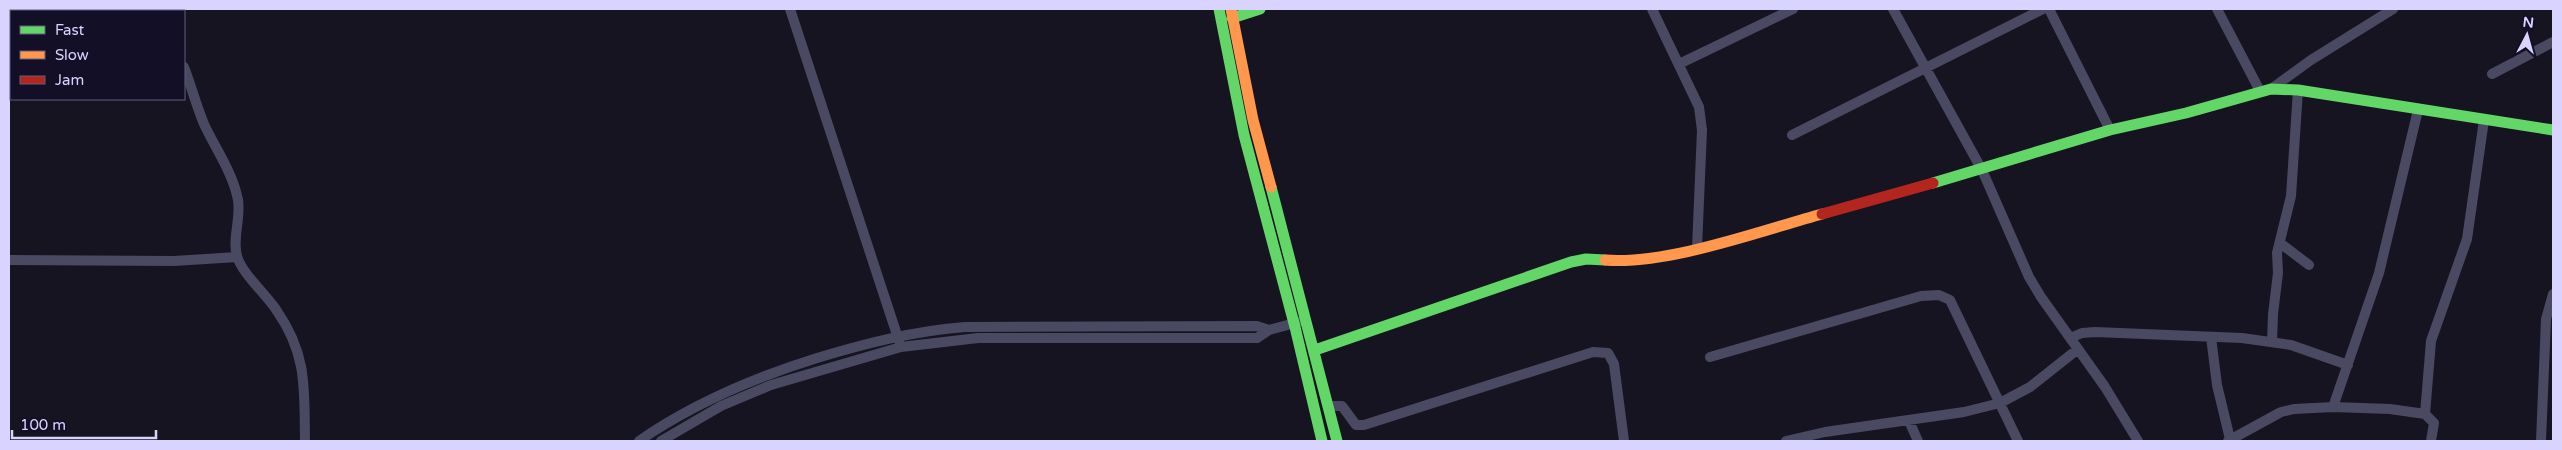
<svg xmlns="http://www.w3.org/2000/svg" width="2562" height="450" font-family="'Varela Round',sans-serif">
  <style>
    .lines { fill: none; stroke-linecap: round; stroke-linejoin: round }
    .street { stroke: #4a4962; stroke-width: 10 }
    .fast { stroke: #63d668; stroke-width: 11 }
    .slow { stroke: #ff974d; stroke-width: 11 }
    .jam { stroke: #b3261e; stroke-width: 11 }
  </style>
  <rect width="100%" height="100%" fill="#161421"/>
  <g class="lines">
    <!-- street -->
    <path class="street" d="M173 9 174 11
      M790 9 899 341
      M1652 9 1699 107 1702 130 1697 248
      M1893 9 1982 170 2029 277 2041 297 2105 387 2138 441
      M2049 9 2110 130
      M2217 9 2260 91
      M119 11 120 9
      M9 58 11 57
      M1679 64 1793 9
      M184 67C191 85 196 105 204 124 215 148 233 173 238 200 241 218 232 240 237 256 242 274 267 295 277 311 308 356 304 390 305 441
      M2492 74 2553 42
      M2271 89 2311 60 2393 9
      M1792 135 2043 9
      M2280 243 2309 265
      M9 260 174 261 237 257
      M2211 337 2217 385 2230 439
      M2070 338 2082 333 2095 332 2242 338 2291 345 2348 365
      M2272 342 2273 314 2278 273 2277 253 2291 196 2298 90
      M1710 357 1921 296 1939 295 1950 300 2018 441
      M1328 406H1342L1356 425H1364L1593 352 1608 353 1614 364 1624 441
      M2333 407 2379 273 2418 110
      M2425 414 2431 341 2467 239 2484 120
      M1909 421 1918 441
      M639 441C694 403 753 378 817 358 867 343 914 331 965 327L1257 326 1269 330
      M661 441 721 406 771 385 901 347 978 338H1257L1269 330 1299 322
      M1786 441 1825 432 1964 412 2000 403 2030 387 2078 349
      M2228 441 2281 412 2294 409 2333 407 2390 409 2425 414 2434 423 2431 441
      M2541 441 2546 319 2553 294"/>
    <!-- fast -->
    <path class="fast" d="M1219 9 1244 135 1295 327 1322 441
      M1232 18 1260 9
      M1933 183 2110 130 2186 113 2271 89 2298 90 2553 130
      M1271 187 1337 441
      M1315 350 1571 262 1586 259 1605 260"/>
    <!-- slow -->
    <path class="slow" d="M1231 9 1253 120 1271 187
      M1605 260C1668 265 1760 231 1822 214"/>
    <!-- jam -->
    <path class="jam" d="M1822 214 1933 183"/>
  </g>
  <!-- border -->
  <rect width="2562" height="450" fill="none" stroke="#d9d4ff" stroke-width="20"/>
  <!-- legend -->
  <rect x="10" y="10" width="175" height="90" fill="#130f26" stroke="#625e7d"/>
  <rect x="20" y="26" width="25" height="8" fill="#63d668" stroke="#625e7d"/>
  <text x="55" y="35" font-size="15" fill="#d9d4ff">Fast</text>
  <rect x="20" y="51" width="25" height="8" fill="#ff974d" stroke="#625e7d"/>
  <text x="55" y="60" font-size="15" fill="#d9d4ff">Slow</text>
  <rect x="20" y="76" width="25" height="8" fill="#b3261e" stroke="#625e7d"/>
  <text x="55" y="85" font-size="15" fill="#d9d4ff">Jam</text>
  <!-- north arrow -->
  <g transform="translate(2527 35) rotate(6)" stroke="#130f26" stroke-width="4" paint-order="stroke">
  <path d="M0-4L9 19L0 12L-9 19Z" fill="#d9d4ff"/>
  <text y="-8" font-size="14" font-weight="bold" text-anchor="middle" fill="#d9d4ff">N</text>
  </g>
  <!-- scale -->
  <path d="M12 430v8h144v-8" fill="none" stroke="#d9d4ff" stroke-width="2.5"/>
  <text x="20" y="430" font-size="15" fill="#d9d4ff" stroke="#130f26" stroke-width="4" paint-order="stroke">100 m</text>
</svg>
